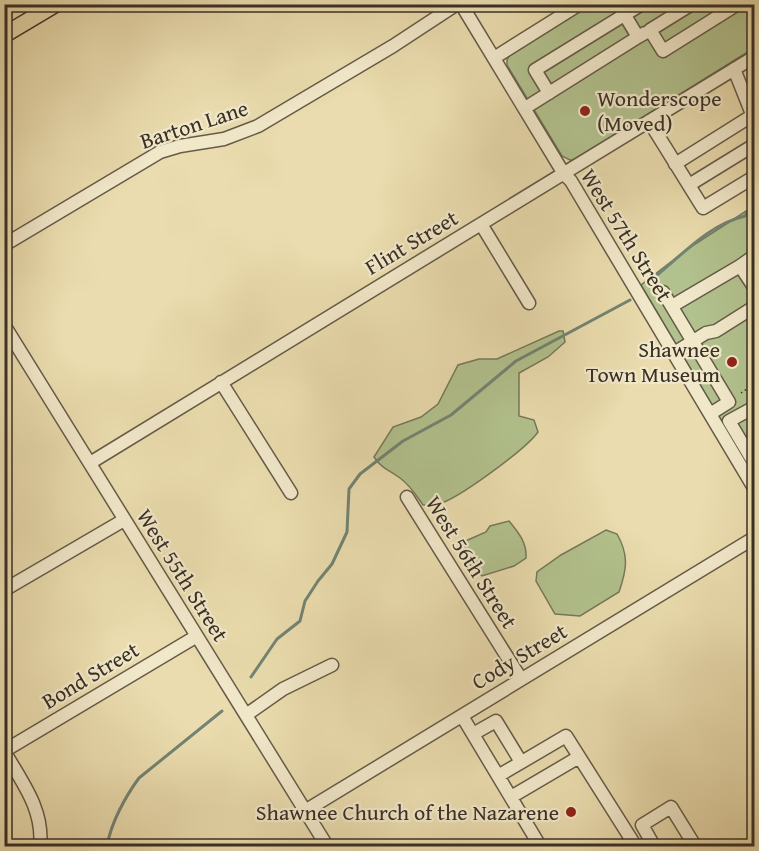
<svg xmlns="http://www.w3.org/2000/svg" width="759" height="851" font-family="'Gentium Book Plus',serif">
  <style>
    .green { fill: #b2c28e; stroke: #76795a; stroke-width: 1.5 }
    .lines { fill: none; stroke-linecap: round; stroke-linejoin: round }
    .stream { stroke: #728473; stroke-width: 3 }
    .minor-casing { stroke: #655b48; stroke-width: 15 }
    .major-casing { stroke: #393026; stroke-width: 18 }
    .path { stroke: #393026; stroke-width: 1.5; stroke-dasharray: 1.5 3; stroke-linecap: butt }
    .minor { stroke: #f1e8ca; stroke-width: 12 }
    .major { stroke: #eadcae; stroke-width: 15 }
    .poi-dot { fill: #8f2418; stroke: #f1e8ca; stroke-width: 2 }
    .labels { text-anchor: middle; stroke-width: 4.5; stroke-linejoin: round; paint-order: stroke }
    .poi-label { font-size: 22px; fill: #393026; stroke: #f1e8ca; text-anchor: end }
    .street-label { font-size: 22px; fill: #393026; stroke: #f1e8ca }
  </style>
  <rect width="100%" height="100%" fill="#eadcae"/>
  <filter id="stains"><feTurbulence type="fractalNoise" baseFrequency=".00333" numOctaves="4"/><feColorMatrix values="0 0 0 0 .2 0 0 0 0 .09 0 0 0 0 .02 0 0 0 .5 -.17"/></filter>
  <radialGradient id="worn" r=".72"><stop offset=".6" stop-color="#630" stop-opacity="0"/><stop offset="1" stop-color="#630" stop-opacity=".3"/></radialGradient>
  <!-- green -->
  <path class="green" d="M590 5H754V48L575 160H570L562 156 507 65V60L511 53Z
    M754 206V477L641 285 689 248Z
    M559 331H563L565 342 548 357 519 373V416L534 420 538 432C526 449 457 500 438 504 433 505 428 505 423 505 416 495 410 485 400 478 388 469 383 470 374 457L393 427 421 417 438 404 458 365 479 359H497Z
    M509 521C519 533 527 543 526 558L514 566 482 576 468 563 461 543 486 532 490 526Z
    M606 530 617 534C629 555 627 569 619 592L580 616 555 614 536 581 537 572 561 555Z"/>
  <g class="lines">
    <!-- stream -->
    <path class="stream" d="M656 276C683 254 710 224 745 216L754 201
      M251 677 277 639 300 621 305 601 318 581 332 564 347 532 349 489 360 474 403 441 451 415 516 361 630 300
      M107 846C111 823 125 797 139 778L222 711"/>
    <!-- minor casing -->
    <g class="minor-casing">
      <path id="minor" d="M461 4 564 174 571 181 754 488
        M618 4 638 37 645 33
        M692 4 650 30 663 51 738 4
        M494 58 580 4
        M734 69 754 119
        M549 93 535 70 642 4
        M525 108 638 37
        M649 121 703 208 754 177
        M675 164 753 115
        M689 185 754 145
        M481 224 529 303
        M4 245 160 152 180 146 224 139 258 126 393 46 457 4
        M754 256 740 266 754 287
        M663 292 729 402 710 414
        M672 306 740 266
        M4 325 327 846
        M674 353 706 333 716 331 754 307
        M221 382 291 493
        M754 415 751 409 729 421 754 463
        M90 463 754 57
        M407 497 521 679
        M4 590 124 520
        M246 715 283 689 332 665
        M462 716 540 846
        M473 734 496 721 521 762
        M4 751 197 636
        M4 751C22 782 44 810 40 846
        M498 776 566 736 633 842 626 846
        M511 797 579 757
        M305 811 754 538
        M654 846 642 825 671 807 695 846"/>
    </g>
    <!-- major casing -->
    <g class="major-casing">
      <path id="major" d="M4 35 56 4"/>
    </g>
    <!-- path -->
    <path class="path" d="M4 18 27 4
      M741 393 754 384"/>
    <!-- minor -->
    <use href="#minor" class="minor"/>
    <!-- major -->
    <use href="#major" class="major"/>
  </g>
  <!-- markers -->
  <g class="poi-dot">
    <circle cx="585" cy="111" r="6"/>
    <circle cx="732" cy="362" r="6"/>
    <circle cx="571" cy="812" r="6"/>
  </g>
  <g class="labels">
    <!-- poi labels -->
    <g class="poi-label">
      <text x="597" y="106" text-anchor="start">Wonderscope<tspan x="597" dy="25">(Moved)</tspan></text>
      <text x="720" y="357">Shawnee<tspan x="720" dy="25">Town Museum</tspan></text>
      <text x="559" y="820">Shawnee Church of the Nazarene</text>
    </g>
    <!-- street labels -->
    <g class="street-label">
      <text transform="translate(194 124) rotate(-18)" y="8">Barton Lane</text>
      <text transform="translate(627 235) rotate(58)" y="8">West 57th Street</text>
      <text transform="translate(411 242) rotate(-31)" y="8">Flint Street</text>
      <text transform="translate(472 562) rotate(58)" y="8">West 56th Street</text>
      <text transform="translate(183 575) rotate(58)" y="8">West 55th Street</text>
      <text transform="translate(519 656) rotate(-31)" y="8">Cody Street</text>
      <text transform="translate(90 675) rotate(-31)" y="8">Bond Street</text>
    </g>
  </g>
  <!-- margin -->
  <rect width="759" height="851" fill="none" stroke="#eadcae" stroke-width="24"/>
  <rect x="6" y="6" width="747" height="839" fill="none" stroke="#393026" stroke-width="3"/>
  <rect x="12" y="12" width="735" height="827" fill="none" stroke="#393026" stroke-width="1.5"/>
  <rect width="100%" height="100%" filter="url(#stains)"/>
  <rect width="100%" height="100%" fill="url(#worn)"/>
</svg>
